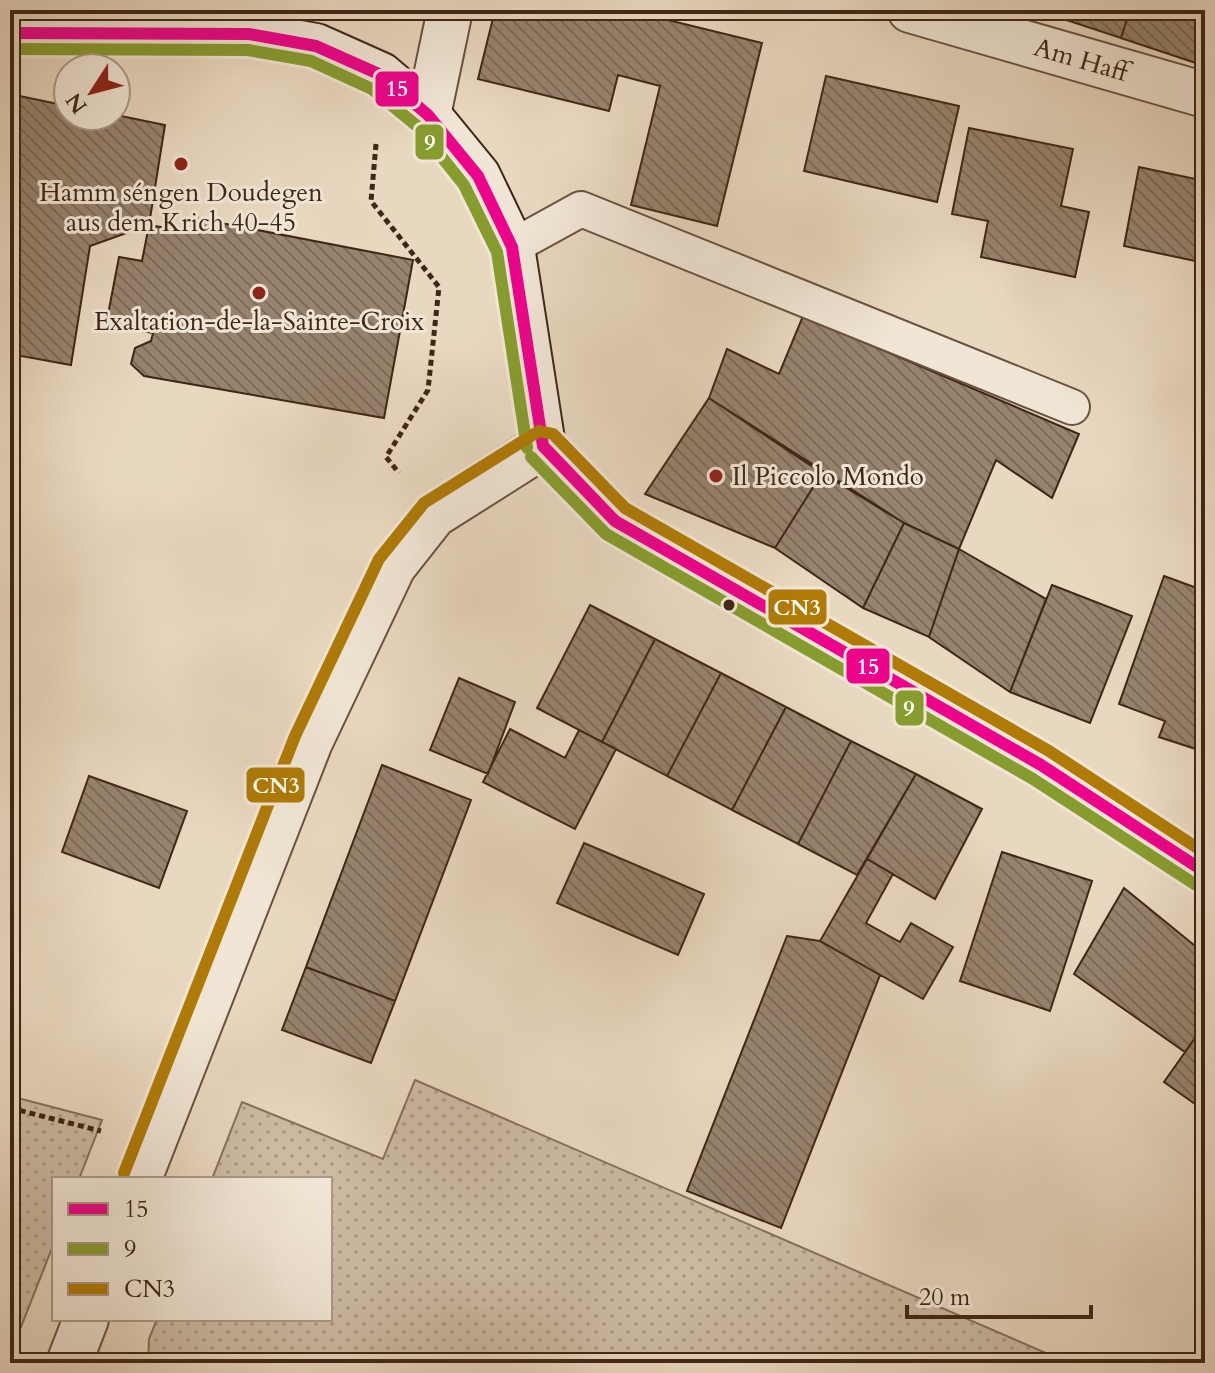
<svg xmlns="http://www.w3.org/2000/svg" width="1215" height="1373" font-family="Cardo,serif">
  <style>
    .grass { fill: url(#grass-dots); stroke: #86705c; stroke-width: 2 }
    .building { fill: url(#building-back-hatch); stroke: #3f2616; stroke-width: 2 }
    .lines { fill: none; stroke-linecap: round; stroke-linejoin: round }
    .service-casing { stroke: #6a5240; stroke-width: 38 }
    .minor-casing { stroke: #6a5240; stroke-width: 48 }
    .tertiary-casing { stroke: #6a5240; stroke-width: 48 }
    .secondary-casing { stroke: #3f2616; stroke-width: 48 }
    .path { stroke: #3f2616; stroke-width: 5; stroke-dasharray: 6 4; stroke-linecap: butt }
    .service { stroke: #f1e6d6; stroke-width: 34 }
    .minor { stroke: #f1e6d6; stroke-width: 44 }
    .tertiary { stroke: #f1e6d6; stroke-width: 44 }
    .secondary { stroke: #f1e6d6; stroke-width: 44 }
    .bus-1-casing { stroke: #f1e6d6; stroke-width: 18 }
    .bus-2-casing { stroke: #f1e6d6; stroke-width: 18 }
    .bus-3-casing { stroke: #f1e6d6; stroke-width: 18 }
    .bus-1 { stroke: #ed028c; stroke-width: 12 }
    .bus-2 { stroke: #879c2e; stroke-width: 12 }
    .bus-3 { stroke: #af7b06; stroke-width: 12 }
    .poi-dot { fill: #8f2418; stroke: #f1e6d6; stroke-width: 3 }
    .bus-dot { fill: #3f2616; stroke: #f1e6d6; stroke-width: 3 }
    .labels { text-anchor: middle; stroke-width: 6; stroke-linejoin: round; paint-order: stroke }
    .street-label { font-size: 26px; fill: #3f2616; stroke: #f1e6d6 }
    .poi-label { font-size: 26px; fill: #3f2616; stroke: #f1e6d6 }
    .line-badge { stroke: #f1e6d6; stroke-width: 3 }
    .badge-label { font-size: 22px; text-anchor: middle; font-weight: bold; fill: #fff }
  </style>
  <defs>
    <pattern id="grass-dots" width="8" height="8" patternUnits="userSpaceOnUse" patternTransform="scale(2)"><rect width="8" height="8" fill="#ccbaa3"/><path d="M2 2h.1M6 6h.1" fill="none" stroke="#a79784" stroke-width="1.8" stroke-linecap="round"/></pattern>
    <pattern id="building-back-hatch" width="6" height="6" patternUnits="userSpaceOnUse" patternTransform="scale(2)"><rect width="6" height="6" fill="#97836e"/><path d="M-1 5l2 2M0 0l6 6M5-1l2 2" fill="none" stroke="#7d6b59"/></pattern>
  </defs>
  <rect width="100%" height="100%" fill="#e9d8c0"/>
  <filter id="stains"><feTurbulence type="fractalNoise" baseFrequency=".0025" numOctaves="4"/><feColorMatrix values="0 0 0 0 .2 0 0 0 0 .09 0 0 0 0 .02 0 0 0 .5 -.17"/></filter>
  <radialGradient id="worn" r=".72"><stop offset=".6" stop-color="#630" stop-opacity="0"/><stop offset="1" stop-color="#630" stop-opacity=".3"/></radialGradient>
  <!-- grass -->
  <path class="grass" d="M415 1080 1069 1363H148L149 1339 157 1319H330V1179H212L242 1102 383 1159Z
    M10 1096 102 1120 79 1179H54V1243L19 1332 10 1337Z"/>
  <!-- building -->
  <path class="building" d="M495 10H627L762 43 717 226 631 205 660 86 618 75 609 111 478 79Z
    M1036 10H1130L1121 38Z
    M1130 10H1205V66L1121 38Z
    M826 76 959 106 937 202 804 171Z
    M10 94 68 106V116L116 115 165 125 149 225 90 246 71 365 10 354Z
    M969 128 1073 149 1061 206 1089 212 1075 277 981 257 988 221 952 214Z
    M1139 167 1205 181V263L1124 246Z
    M195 218 413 260 384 418 144 376 131 364 135 348 151 341 153 333 106 325 119 257 142 261 149 225 193 233Z
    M803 316 1079 434 1052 498 996 460 959 549 904 523 709 398 727 349 779 374Z
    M709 398 822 473 775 548 645 494Z
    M822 473 904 523 863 608 775 548Z
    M904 523 959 549 929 637 863 608Z
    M959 549 1046 599 1010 692 929 637Z
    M1164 576 1205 591V752L1159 737 1165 721 1119 704Z
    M1052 585 1132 616 1090 723 1010 692Z
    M590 605 655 639 602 742 537 708Z
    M655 639 721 673 667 776 602 742Z
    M721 673 786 707 732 810 667 776Z
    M459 678 515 702 488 774 430 750Z
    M786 707 851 741 798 844 732 810Z
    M510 729 565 758 579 730 616 749 575 829 483 782Z
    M851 741 916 774 857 875 798 844Z
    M382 765 471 800 395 1001 306 967Z
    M916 774 982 809 935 899 867 859Z
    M89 776 187 811 159 888 62 852Z
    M584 843 704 894 678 955 557 903Z
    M1002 852 1092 881 1050 1011 960 981Z
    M867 859 893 874 866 923 900 942 911 923 953 947 923 999 820 941Z
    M1124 888 1205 954V1024L1185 1052 1074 974Z
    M787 936 820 941 880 975 781 1228 687 1191Z
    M306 967 395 1001 371 1063 282 1030Z
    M1205 1024V1111L1164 1082Z"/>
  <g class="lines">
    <!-- service casing -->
    <g class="service-casing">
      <path id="service" d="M512 247 581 209 1072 407"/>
    </g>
    <!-- minor casing -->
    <g class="minor-casing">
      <g id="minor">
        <path id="s1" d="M910 10 1205 95"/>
        <path d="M428 115 450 10"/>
      </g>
    </g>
    <!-- tertiary casing -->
    <g class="tertiary-casing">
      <path id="tertiary" d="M139 1179 310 742 393 567 434 515 543 446
        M69 1363 86 1319"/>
    </g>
    <!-- secondary casing -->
    <g class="secondary-casing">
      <path id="secondary" d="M10 33 249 34 316 46 381 75 428 115 478 176 512 247 543 446 615 521 1041 765 1205 872"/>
    </g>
    <!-- path -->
    <path class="path" d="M376 144 371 201 439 287 428 390 386 457 399 473
      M10 1108 101 1131"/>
    <!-- service -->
    <use href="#service" class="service"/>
    <!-- minor -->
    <use href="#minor" class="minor"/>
    <!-- tertiary -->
    <use href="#tertiary" class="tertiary"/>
    <!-- secondary -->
    <use href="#secondary" class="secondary"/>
    <!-- bus-1 casing -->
    <g class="bus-1-casing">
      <path id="bus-1" d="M10 33 249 34 316 46 381 75 428 115 478 176 512 247 543 446
        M543 446 615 521 1041 765 1205 872"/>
    </g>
    <!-- bus-2 casing -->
    <g class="bus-2-casing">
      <path id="bus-2" d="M10 49 248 50 311 61 372 89 417 126 464 185 497 252 527 448
        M531 457 606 534 1033 779 1196 885"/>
    </g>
    <!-- bus-3 casing -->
    <g class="bus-3-casing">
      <path id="bus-3" d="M124 1173 295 736 379 559 424 503 539 431 553 434 625 508 1049 751 1205 853"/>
    </g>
    <!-- bus-1 -->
    <use href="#bus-1" class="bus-1"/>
    <!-- bus-2 -->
    <use href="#bus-2" class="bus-2"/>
    <!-- bus-3 -->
    <use href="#bus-3" class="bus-3"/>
  </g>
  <!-- markers -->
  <g class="poi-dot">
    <circle cx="181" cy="164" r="8"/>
    <circle cx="259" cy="293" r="8"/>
    <circle cx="716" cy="476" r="8"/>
  </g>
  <circle class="bus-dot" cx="729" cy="605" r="7"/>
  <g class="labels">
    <!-- street labels -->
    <g class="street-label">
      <text dy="9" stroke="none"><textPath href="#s1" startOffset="178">Am Haff</textPath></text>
    </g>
    <!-- poi labels -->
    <g class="poi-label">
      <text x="181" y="201">Hamm séngen Doudegen<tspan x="181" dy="30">aus dem Krich 40-45</tspan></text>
      <text x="259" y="330">Exaltation-de-la-Sainte-Croix</text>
      <text x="732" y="485" text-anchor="start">Il Piccolo Mondo</text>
    </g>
  </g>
  <g class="line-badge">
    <rect x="374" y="70" width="46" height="38" rx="8" fill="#ed028c"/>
    <rect x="414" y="123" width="31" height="38" rx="8" fill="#879c2e"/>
    <rect x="767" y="588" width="61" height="38" rx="8" fill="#af7b06"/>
    <rect x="845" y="647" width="46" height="38" rx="8" fill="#ed028c"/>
    <rect x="894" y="689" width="31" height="38" rx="8" fill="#879c2e"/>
    <rect x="245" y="766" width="61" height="38" rx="8" fill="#af7b06"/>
  </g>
  <g class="badge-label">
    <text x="397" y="96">15</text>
    <text x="430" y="150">9</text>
    <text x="797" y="615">CN3</text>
    <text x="868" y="674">15</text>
    <text x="909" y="716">9</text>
    <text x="276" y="793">CN3</text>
  </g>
  <!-- margin -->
  <rect width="1215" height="1373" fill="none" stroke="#e9d8c0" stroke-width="40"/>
  <rect x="12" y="12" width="1191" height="1349" fill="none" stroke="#3f2616" stroke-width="4"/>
  <rect x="20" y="20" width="1175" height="1333" fill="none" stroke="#3f2616" stroke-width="2"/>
  <!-- legend -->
  <rect x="52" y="1177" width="280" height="144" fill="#f1e6d6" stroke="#aa9989" stroke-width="2"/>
  <rect x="68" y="1203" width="40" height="12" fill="#ed028c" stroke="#aa9989" stroke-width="2"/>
  <text x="124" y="1217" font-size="24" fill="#3f2616">15</text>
  <rect x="68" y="1243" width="40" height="12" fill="#879c2e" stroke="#aa9989" stroke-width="2"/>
  <text x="124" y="1257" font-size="24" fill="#3f2616">9</text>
  <rect x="68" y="1283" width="40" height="12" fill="#af7b06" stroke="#aa9989" stroke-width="2"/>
  <text x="124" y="1297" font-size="24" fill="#3f2616">CN3</text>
  <!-- north arrow -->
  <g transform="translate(92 92) rotate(234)"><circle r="38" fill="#f1e6d6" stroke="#aa9989" stroke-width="2"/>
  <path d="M0-6L14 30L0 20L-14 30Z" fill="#8f2418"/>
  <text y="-12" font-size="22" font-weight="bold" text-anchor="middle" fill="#3f2616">N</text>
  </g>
  <!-- scale -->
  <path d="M907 1305v12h184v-12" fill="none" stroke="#3f2616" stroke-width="4"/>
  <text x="919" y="1305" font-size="24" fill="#3f2616" stroke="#f1e6d6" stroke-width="6" paint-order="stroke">20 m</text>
  <rect width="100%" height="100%" filter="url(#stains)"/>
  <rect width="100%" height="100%" fill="url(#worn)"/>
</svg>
